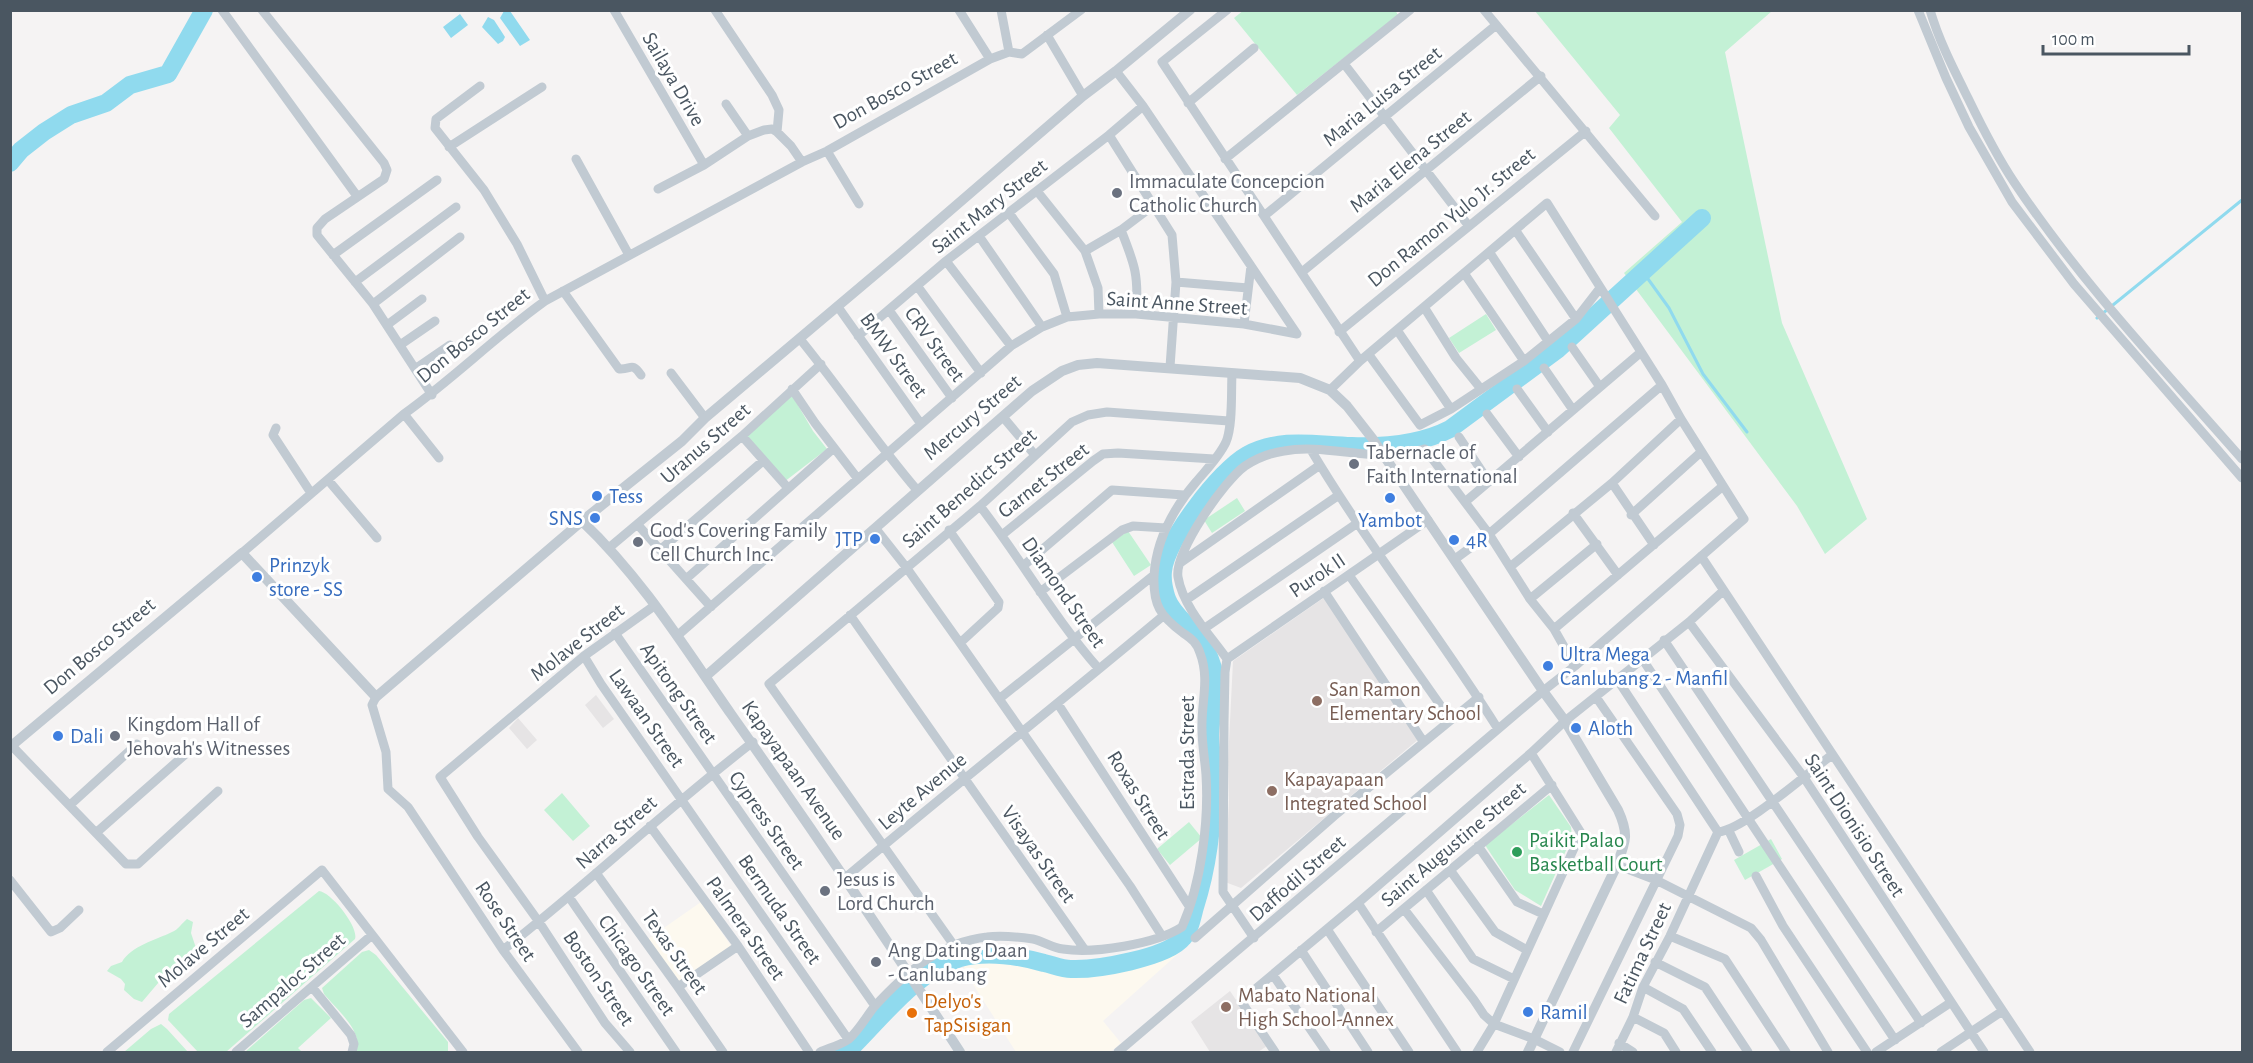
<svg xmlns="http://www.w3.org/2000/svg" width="2253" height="1063" font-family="'Alegreya Sans',sans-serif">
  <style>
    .commercial { fill: #fdf9ef }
    .education { fill: #e6e4e5 }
    .green { fill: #c3f1d5 }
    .water { fill: #90daee }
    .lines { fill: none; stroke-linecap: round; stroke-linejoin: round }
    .stream { stroke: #90daee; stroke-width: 3 }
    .river { stroke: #90daee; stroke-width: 18 }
    .minor { stroke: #c1cad2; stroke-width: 9 }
    .tertiary { stroke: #c1cad2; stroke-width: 10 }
    .worship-dot { fill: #6b7280; stroke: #fff; stroke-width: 2 }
    .shop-dot { fill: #3f7fe0; stroke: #fff; stroke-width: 2 }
    .education-dot { fill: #8d6e63; stroke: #fff; stroke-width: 2 }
    .leisure-dot { fill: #2e9e5b; stroke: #fff; stroke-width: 2 }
    .food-dot { fill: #e8710a; stroke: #fff; stroke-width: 2 }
    .labels { text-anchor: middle; stroke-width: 6; stroke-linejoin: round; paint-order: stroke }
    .street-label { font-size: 21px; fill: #4a5661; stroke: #fff }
    .worship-label { font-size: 21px; fill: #5b616d; stroke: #fff; text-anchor: start }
    .shop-label { font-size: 21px; fill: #366cbe; stroke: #fff; text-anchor: start }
    .education-label { font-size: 21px; fill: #785e54; stroke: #fff; text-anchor: start }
    .leisure-label { font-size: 21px; fill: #27864d; stroke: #fff; text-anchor: start }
    .food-label { font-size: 21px; fill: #c56008; stroke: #fff; text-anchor: start }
  </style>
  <rect width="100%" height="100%" fill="#f5f3f3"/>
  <!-- commercial -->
  <path class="commercial" d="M701 902 731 946 679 982 648 939Z
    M1176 949 1179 953 1103 1021 1121 1043 1110 1052H1016L964 970V960L991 959 1032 963 1067 973H1083L1141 962Z"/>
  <!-- education -->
  <path class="education" d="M1325 597 1420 738 1241 888 1225 882 1229 800 1228 762 1233 661Z
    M596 695 614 719 603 728 585 705Z
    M518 718 537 740 527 749 509 728Z
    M1230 991 1267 1046 1258 1052H1210L1191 1022Z"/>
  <!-- green -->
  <path class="green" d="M1244 10H1395L1398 15 1297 95 1234 18Z
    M1535 11H1772L1725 52 1782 323 1867 519 1825 554 1797 506 1624 273 1682 222 1609 128 1620 115Z
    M1486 314 1496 330 1459 353 1449 338Z
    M792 395 813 431 827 449 784 482 746 435Z
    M1237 498 1245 511 1212 533 1204 520Z
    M1128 531 1151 565 1134 576 1112 542Z
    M562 793 590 826 573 841 544 810Z
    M1549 795 1571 827 1572 837 1541 906 1515 890 1485 845Z
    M1189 822 1202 838 1170 865 1157 849Z
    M1771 839 1782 859 1745 880 1734 860Z
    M319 891C331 892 359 927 355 939L226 1052H198L168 1020 169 1014Z
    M187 919 193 922 191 933 196 948 184 957 182 964 170 969 142 1002 134 999 124 990 125 984 121 979 107 971 111 966 122 962C131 946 156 940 172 932 178 930 182 923 187 919Z
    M1173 943 1176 949 1151 959 1128 965 1074 974 1032 963 991 959 964 960 950 965 923 984 919 978C961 949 980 946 1031 954 1043 956 1053 963 1066 964 1102 965 1139 955 1173 943Z
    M369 950 376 955 448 1042V1052H356C364 1031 336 1009 324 994L322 988 362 952Z
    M311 998 331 1018 298 1048 302 1052H245L304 1000Z
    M161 1024 167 1029 188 1052H124L151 1029Z"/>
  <!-- water -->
  <path class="water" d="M504 11H510L530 40 520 46 500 18Z
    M460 14 468 25 451 38 443 27Z
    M488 17 494 20 505 37 503 41 498 44 482 27Z"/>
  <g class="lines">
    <!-- stream -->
    <path class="stream" d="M1643 272 1669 308 1703 374 1747 432
      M2097 318 2242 200"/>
    <!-- river -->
    <path class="river" d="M10 163 21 150 44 132 71 115 106 103 130 85 168 74 204 10
      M843 1052 849 1050C881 1019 916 971 960 958 986 951 1019 956 1044 963 1053 965 1062 969 1071 969 1096 970 1167 958 1183 938 1190 930 1192 918 1195 907 1209 863 1214 815 1213 769 1213 757 1210 746 1210 735 1211 713 1218 690 1213 668 1210 658 1205 646 1198 638 1188 624 1173 615 1167 599 1164 590 1162 580 1163 571 1166 540 1220 470 1247 455 1281 437 1315 445 1352 446 1384 447 1421 444 1450 429L1557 350 1702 218"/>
    <!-- minor -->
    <path class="minor" d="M222 10 357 196
      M262 10 384 163 387 170 384 179 325 219 317 228V235L373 304 432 395
      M614 10 704 165
      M715 10 772 95 779 110 777 132
      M959 10 990 59
      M1001 10 1009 52
      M1227 10 1162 62 1360 361
      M1484 10 1655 216
      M1918 10 1946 78 1969 127 2012 202 2074 284 2242 478
      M1930 10C1939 41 1954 70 1968 98 1982 127 1996 155 2014 182 2080 281 2164 370 2242 459
      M1047 35 1083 96
      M1345 65 1468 225
      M1116 71 1143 106 1297 334
      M480 86 436 119 435 128 484 190 517 244 545 301
      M1188 103 1254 48
      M726 104 748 136
      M1109 135 1172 235 1176 282 1170 367
      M449 147 542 87
      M827 151 859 204
      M576 159 629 255
      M1225 159 1410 10
      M658 189 704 165 748 136 764 130 772 129 777 132 791 146 802 162
      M1037 191 1085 251 1098 288 1099 314
      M1009 213 1054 274 1067 317
      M1264 216 1495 26
      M1121 230C1135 265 1139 276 1136 314
      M1516 231 1576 319
      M979 236 1042 327
      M1085 251 1121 230 1154 205
      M1490 253 1548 341
      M333 255 437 180
      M946 261 1011 346
      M1302 272 1541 76
      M1464 273 1524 361
      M355 282 456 207
      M1176 282 1248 288
      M918 287 981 373
      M563 291 619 369C632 370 631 361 641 375
      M373 304 460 237
      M838 307 921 424
      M1424 307 1456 358 1481 389
      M889 310 952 398
      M1244 324 1251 266
      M387 325 422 299
      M1397 330 1451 409
      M1339 332 1586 131
      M858 336 946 261 1109 135 1143 106
      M800 339C840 388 875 441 917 490
      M400 345 435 321
      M1572 347 1600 387
      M1369 355 1420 425 1451 409 1524 361 1576 319 1600 288
      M1544 368 1573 410
      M415 369 450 345
      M671 373 705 418
      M792 389 815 423 858 479
      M1517 389 1548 432
      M404 414 439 458
      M1487 414 1519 457
      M1003 417 1035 455
      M276 428 273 435 311 493
      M742 436 788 488
      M1459 437 1489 482
      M1311 450C1368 546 1439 634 1498 729
      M328 480 377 538
      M1612 483 1654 545
      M1465 502 1640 353
      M980 506C1021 559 1054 618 1099 669
      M1573 513 1618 575
      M1631 515 1701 452
      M638 525 711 607
      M876 529 906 567 960 643 1130 886 1162 936
      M949 530 999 602 998 608 960 643
      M1002 535 1093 461 1103 454 1118 453 1214 459
      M610 547 742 436 821 364
      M660 550 763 461
      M242 553 404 414C453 379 496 336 545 301L802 162 827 151 990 59 1009 52 1022 54 1081 10
      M1701 556 2030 1052
      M1455 559 1489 534 1662 385
      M1180 563 1320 465
      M1023 566 1112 490 1184 495
      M1510 567 1612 483 1681 419
      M1349 575 1450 719
      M686 579 834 448
      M1324 591 1423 741
      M1040 592 1122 530 1133 526 1166 528
      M1530 599 1597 544
      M1186 600 1339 495
      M850 615 1085 950
      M1689 622 1803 776 1984 1052
      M1205 628 1359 522
      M1554 629 1723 486
      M615 633 875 1006
      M678 635 1011 346 1042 327 1067 317 1099 314H1136L1244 324 1297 334
      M1664 640 1921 1023
      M584 656 601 684 848 1039
      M1227 659 1428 520
      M1643 660 1895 1040
      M1617 679 1718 832
      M376 697 372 705 386 752 388 789 408 807 503 950 578 1052
      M999 699 1154 575
      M1058 704 1189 906
      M12 746 126 864H138L218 791
      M70 805 137 744
      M650 826 738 946 809 1052
      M1729 831 1739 852
      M97 832 189 751
      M1718 832C1744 830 1807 773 1832 755
      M1478 846 1517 902 1543 914
      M1617 865 1656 880 1751 928 1761 940 1828 1052
      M1450 870 1495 932 1527 950
      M596 873 678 987 723 1052
      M1756 876 1783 926 1867 1052
      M845 878C950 789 1058 704 1163 616
      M10 880 51 932 60 928 79 910
      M1426 890 1473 959 1514 979
      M569 897 676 1052
      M1358 903 1457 1052
      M1404 909 1474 1000 1484 1015 1494 1024 1534 1039 1560 1052
      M1327 929 1409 1052
      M1376 932 1552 785
      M1670 936 1725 959 1786 1052
      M1195 938 1334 816 1479 697
      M1254 938 1223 892 1224 722 1225 672 1227 659C1210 635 1183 607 1178 577 1174 552 1225 480 1245 466 1257 458 1270 453 1284 451 1316 445 1351 455 1384 455 1398 455 1411 452 1425 449L1489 534 1530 599 1554 629 1575 666
      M953 944 769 684 980 506 1072 422 1088 415 1107 412 1229 421
      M503 950C589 883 667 808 753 742
      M1301 950 1368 1052
      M1655 962 1705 987 1748 1052
      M1273 975 1326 1052
      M312 987 351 1035 354 1044 352 1052
      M678 987 738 946
      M1643 987 1683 1009 1712 1052
      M1633 1017 1664 1033 1676 1052
      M1619 1043 1633 1052
      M107 1052 322 870 463 1052
      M236 1052 372 935
      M630 1052 605 1023 539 922 478 837 440 777 584 656 654 606
      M820 1052C829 1048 841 1045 849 1039 859 1030 866 1017 874 1007 905 973 940 942 987 937 1001 935 1019 937 1033 939 1043 941 1052 948 1063 949 1093 954 1156 944 1182 927 1201 884 1209 822 1206 775 1205 760 1202 745 1202 729 1201 703 1210 679 1200 653 1197 643 1192 639 1183 633 1160 616 1153 605 1154 576 1156 541 1173 509 1196 482 1206 470 1219 457 1226 442 1233 426 1231 392 1232 374
      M1118 1052 1543 691 1575 666 1744 519 1681 419 1662 385 1547 203 1360 361 1330 390
      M1275 1052 1241 1001 1358 903 1531 753 1565 721 1689 622 1723 591
      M1477 1052 1494 1024 1581 833 1531 753
      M1573 1052 1678 836 1680 825 1677 814 1596 697
      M1616 1052 1633 1017 1643 987 1670 936 1718 832
      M1876 1052 1950 1003
      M1941 1052 2001 1012"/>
    <!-- tertiary -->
    <path class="tertiary" d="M582 521C642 578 685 648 731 714 810 826 886 938 960 1052
      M706 676 1032 391 1062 371 1078 365 1097 363 1300 378 1330 390 1347 406 1372 438 1543 691 1565 721 1618 810C1629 834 1626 841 1617 865L1528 1052
      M10 747 242 553 376 697 582 521 682 441 705 418 902 252 1083 96 1116 71 1190 10"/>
  </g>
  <!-- markers -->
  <g class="worship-dot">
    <circle cx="1117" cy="193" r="6"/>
    <circle cx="1354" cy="464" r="6"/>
    <circle cx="638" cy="542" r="6"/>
    <circle cx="115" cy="736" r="6"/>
    <circle cx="825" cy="891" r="6"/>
    <circle cx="876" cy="962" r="6"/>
  </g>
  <g class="shop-dot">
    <circle cx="597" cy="496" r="6"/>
    <circle cx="1390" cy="498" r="6"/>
    <circle cx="595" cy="518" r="6"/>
    <circle cx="875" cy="539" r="6"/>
    <circle cx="1454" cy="540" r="6"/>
    <circle cx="257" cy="577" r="6"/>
    <circle cx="1548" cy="666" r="6"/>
    <circle cx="1576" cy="728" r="6"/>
    <circle cx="58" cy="736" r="6"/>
    <circle cx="1528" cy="1012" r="6"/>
  </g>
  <g class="education-dot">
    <circle cx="1317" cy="701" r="6"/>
    <circle cx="1272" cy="791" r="6"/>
    <circle cx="1226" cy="1007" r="6"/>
  </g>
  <circle class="leisure-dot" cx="1517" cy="852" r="6"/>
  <circle class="food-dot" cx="912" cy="1013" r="6"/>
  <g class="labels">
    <!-- street labels -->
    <g class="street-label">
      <text transform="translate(674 79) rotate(60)" y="7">Sailaya Drive</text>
      <text transform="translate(895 90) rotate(-29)" y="7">Don Bosco Street</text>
      <text transform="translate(1382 96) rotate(-39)" y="7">Maria Luisa Street</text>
      <text transform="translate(1410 161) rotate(-39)" y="7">Maria Elena Street</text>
      <text transform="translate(989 206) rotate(-38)" y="7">Saint Mary Street</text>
      <text transform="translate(1451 217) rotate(-39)" y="7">Don Ramon Yulo Jr. Street</text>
      <text transform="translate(1177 303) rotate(4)" y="7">Saint Anne Street</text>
      <text transform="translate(473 335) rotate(-39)" y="7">Don Bosco Street</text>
      <text transform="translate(935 344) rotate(54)" y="7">CRV Street</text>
      <text transform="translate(894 355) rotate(54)" y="7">BMW Street</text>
      <text transform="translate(972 417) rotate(-40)" y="7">Mercury Street</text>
      <text transform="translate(705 443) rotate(-41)" y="7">Uranus Street</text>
      <text transform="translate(1043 480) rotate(-38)" y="7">Garnet Street</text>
      <text transform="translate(969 488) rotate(-41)" y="7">Saint Benedict Street</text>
      <text transform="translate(1317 575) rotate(-34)" y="7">Purok II</text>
      <text transform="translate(1064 592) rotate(55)" y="7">Diamond Street</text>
      <text transform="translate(577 642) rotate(-38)" y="7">Molave Street</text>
      <text transform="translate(99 646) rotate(-40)" y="7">Don Bosco Street</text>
      <text transform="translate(679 693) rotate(55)" y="7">Apitong Street</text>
      <text transform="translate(647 718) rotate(55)" y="7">Lawaan Street</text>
      <text transform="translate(1187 753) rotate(-90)" y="7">Estrada Street</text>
      <text transform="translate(794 770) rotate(55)" y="7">Kapayapaan Avenue</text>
      <text transform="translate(922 791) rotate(-40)" y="7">Leyte Avenue</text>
      <text transform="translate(1139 795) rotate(58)" y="7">Roxas Street</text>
      <text transform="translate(767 820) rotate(55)" y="7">Cypress Street</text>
      <text transform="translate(1855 825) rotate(57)" y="7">Saint Dionisio Street</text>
      <text transform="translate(616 832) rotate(-41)" y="7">Narra Street</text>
      <text transform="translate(1453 844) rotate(-40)" y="7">Saint Augustine Street</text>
      <text transform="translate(1039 854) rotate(55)" y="7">Visayas Street</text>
      <text transform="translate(1297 878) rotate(-41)" y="7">Daffodil Street</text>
      <text transform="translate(780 909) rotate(55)" y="7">Bermuda Street</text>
      <text transform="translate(506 921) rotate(56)" y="7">Rose Street</text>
      <text transform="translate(746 928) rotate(55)" y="7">Palmera Street</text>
      <text transform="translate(203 947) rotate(-40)" y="7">Molave Street</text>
      <text transform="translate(675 952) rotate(55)" y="7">Texas Street</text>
      <text transform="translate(1642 953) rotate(-65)" y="7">Fatima Street</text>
      <text transform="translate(637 965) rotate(55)" y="7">Chicago Street</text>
      <text transform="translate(599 978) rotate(56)" y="7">Boston Street</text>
      <text transform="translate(292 980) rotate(-41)" y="7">Sampaloc Street</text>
    </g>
    <!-- worship labels -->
    <g class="worship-label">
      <text x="1129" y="188">Immaculate Concepcion<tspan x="1129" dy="24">Catholic Church</tspan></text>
      <text x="1366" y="459">Tabernacle of<tspan x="1366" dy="24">Faith International</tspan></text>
      <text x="650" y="537">God's Covering Family<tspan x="650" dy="24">Cell Church Inc.</tspan></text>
      <text x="127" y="731">Kingdom Hall of<tspan x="127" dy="24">Jehovah's Witnesses</tspan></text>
      <text x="837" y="886">Jesus is<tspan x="837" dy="24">Lord Church</tspan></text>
      <text x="888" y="957">Ang Dating Daan<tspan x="888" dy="24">- Canlubang</tspan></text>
    </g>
    <!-- shop labels -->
    <g class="shop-label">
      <text x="609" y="503">Tess</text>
      <text x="583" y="525" text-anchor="end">SNS</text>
      <text x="1390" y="527" text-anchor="middle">Yambot</text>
      <text x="863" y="546" text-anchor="end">JTP</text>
      <text x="1466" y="547">4R</text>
      <text x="269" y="572">Prinzyk<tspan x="269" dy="24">store - SS</tspan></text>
      <text x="1560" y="661">Ultra Mega<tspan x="1560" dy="24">Canlubang 2 - Manfil</tspan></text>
      <text x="1588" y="735">Aloth</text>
      <text x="70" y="743">Dali</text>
      <text x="1540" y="1019">Ramil</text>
    </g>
    <!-- education labels -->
    <g class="education-label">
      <text x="1329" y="696">San Ramon<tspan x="1329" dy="24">Elementary School</tspan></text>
      <text x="1284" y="786">Kapayapaan<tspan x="1284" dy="24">Integrated School</tspan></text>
      <text x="1238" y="1002">Mabato National<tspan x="1238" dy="24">High School-Annex</tspan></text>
    </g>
    <!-- leisure labels -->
    <g class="leisure-label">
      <text x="1529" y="847">Paikit Palao<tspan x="1529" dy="24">Basketball Court</tspan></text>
    </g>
    <!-- food labels -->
    <g class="food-label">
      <text x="924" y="1008">Delyo's<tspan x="924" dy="24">TapSisigan</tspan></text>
    </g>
  </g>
  <!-- border -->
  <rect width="2253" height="1063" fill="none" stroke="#4a5661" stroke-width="24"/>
  <!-- scale -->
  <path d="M2043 45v9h146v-9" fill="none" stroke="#4a5661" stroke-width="3"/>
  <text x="2052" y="45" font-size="18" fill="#4a5661" stroke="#ffffff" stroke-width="4.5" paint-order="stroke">100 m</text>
</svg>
